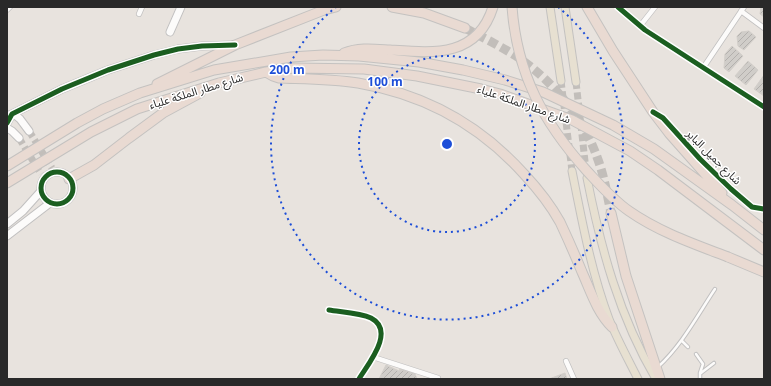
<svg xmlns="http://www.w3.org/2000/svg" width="771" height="386" font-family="'Noto Sans','Noto Sans Arabic',sans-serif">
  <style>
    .building { fill: url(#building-hatch); stroke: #d3cfca }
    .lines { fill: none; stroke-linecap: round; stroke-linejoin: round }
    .secondary-tunnel { stroke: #c2beba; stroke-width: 7; stroke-dasharray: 7 3.5; stroke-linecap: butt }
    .primary-tunnel { stroke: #c2beba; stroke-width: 7; stroke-dasharray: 7 3.5; stroke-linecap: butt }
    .highway-tunnel { stroke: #c2beba; stroke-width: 9; stroke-dasharray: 9 4.5; stroke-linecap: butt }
    .lane-casing { stroke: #c1c0c0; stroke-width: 4.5 }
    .street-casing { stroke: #c1c0c0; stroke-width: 6 }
    .secondary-casing { stroke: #c1c0c0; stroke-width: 9 }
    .primary-casing { stroke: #c4c2c0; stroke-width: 9 }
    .highway-casing { stroke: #c4c2c0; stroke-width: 11 }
    .lane { stroke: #fcfbfa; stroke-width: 2.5 }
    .street { stroke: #fcfbfa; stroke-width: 4.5 }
    .secondary { stroke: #fcfbfa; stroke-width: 7 }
    .primary { stroke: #e7e0d1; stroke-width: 7 }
    .highway { stroke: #e9dad2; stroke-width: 9 }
    .highway-bridge-casing { stroke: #c4c2c0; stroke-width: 11; stroke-linecap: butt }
    .highway-bridge { stroke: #e9dad2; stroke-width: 9 }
    .cycleway-casing { stroke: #fff; stroke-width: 8 }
    .cycleway { stroke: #1b5e20; stroke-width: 5 }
    .ring { fill: none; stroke: #1d4ed8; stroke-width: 2; stroke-dasharray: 2 4 }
    .labels { text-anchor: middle; stroke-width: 3; stroke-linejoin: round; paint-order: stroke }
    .street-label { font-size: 11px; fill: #292929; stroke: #fff }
    .centre { fill: #1d4ed8; stroke: #fff; stroke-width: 2 }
    .ring-label { font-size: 12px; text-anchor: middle; font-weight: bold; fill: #1d4ed8; stroke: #fff; stroke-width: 3; stroke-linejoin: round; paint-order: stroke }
  </style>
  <defs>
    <pattern id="building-hatch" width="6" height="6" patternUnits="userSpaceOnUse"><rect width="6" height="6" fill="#d0cdc9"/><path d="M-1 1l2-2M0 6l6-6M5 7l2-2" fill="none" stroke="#b3b0ad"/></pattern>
  </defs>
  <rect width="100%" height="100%" fill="#e8e3de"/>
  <!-- building -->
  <path class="building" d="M761 7H764V17L760 14Z
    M749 31 756 37 744 50 738 46 737 36 741 32Z
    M732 46 743 56 729 72 724 68 725 54Z
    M748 61 758 70 746 85 735 76Z
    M764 75V96L754 89Z
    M386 365 399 371 400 369 415 374 417 379H379Z
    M565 373 567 379H549Z"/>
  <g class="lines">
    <!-- secondary-tunnel -->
    <path class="secondary-tunnel" d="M29 131 52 168
      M19 138 41 174"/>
    <!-- primary-tunnel -->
    <path class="primary-tunnel" d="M561 81 572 171
      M576 82 586 170"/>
    <!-- highway-tunnel -->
    <path class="highway-tunnel" d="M465 28C482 37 500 46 516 56 551 79 583 117 597 157 604 175 607 194 611 213"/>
    <!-- lane casing -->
    <g class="lane-casing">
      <path id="lane" d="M682 341 688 347
        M696 354 703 364 700 373V379
        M658 367C682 345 697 316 715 289
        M701 373 714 363"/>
    </g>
    <!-- street casing -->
    <g class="street-casing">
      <path id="street" d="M618 7 645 30 764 107
        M7 10 10 7
        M741 11 764 28
        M139 14 142 7
        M640 26 655 7
        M703 68 744 7
        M663 118 700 159 731 189 752 207 764 209
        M329 310C341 312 360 313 371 318 396 331 368 364 359 379
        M373 357 438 378
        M566 361 574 379"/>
    </g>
    <!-- secondary casing -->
    <g class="secondary-casing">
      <path id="secondary" d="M170 32 181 7
        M9 115 14 114 20 119 29 131
        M7 123 12 114 62 89 108 70 154 55 178 49 202 46 233 45
        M7 128 12 131 19 138
        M41 188a16 16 0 1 1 32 0a16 16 0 1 1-32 0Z
        M7 224 23 211 41 191
        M7 236 50 203"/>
    </g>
    <!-- primary casing -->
    <g class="primary-casing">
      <path id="primary" d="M550 7 561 81
        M565 7 576 82
        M572 171C582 221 591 271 609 319 617 339 628 359 638 379
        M587 178C601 249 619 316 656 379"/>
    </g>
    <!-- highway casing -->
    <g class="highway-casing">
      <path id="highway" d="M392 7 424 13 465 28
        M587 7 613 51 653 112 669 133 722 193
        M344 53C359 47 374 49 390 50 433 53 477 58 493 7
        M266 72 273 76 279 78C305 79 332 79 358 83 423 94 480 125 524 174 538 189 550 204 560 222 568 239 575 255 582 272 591 292 597 312 612 327
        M157 84 235 45 324 10 336 7
        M7 166 77 123 103 109 140 93 214 70 291 57 323 55 359 56 419 62 463 70 505 80 543 92 613 125 654 149 732 205 764 230
        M69 179 94 165 129 138 163 113 200 93
        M7 183 91 132 137 109 219 83 266 72 293 68 364 69 417 76 481 89 500 94 572 120 630 151 658 170 764 250
        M611 213 626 276 660 379
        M728 257 764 272"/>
    </g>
    <!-- lane -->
    <use href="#lane" class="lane"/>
    <!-- street -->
    <use href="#street" class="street"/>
    <!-- secondary -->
    <use href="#secondary" class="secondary"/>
    <!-- primary -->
    <use href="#primary" class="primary"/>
    <!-- highway -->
    <use href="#highway" class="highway"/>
    <!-- highway-bridge casing -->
    <g class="highway-bridge-casing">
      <path id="highway-bridge" d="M512 7C517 74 543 122 587 171 600 185 613 200 629 211 659 232 694 244 728 257"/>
    </g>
    <!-- highway-bridge -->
    <use href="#highway-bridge" class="highway-bridge"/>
    <!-- cycleway casing -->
    <g class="cycleway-casing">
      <path id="cycleway" d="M618 7 645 30 764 107
        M653 112 663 118 700 159 731 189 752 207 764 209
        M7 123 12 114 62 89 108 70 154 55 178 49 202 46 235 45
        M41 188a16 16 0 1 1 32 0a16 16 0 1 1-32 0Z
        M329 310C341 312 360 313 371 318 396 331 368 364 359 379"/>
    </g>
    <!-- cycleway -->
    <use href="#cycleway" class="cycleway"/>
  </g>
  <!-- distance rings -->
  <g class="ring">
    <circle cx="447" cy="144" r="88"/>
    <path d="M558 7A176 176 0 1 1 336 7"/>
  </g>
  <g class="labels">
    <!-- street labels -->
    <g class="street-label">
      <text transform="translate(196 91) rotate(-17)" y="4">شارع مطار الملكة علياء</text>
      <text transform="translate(524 104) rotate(19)" y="4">شارع مطار الملكة علياء</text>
      <text transform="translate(714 157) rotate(45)" y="4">شارع جميل الباير</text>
    </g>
  </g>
  <circle cx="447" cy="144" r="6" class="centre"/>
  <g class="ring-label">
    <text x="287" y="74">200 m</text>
    <text x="385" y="86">100 m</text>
  </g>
  <!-- border -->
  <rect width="771" height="386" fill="none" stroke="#292929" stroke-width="16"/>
</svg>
